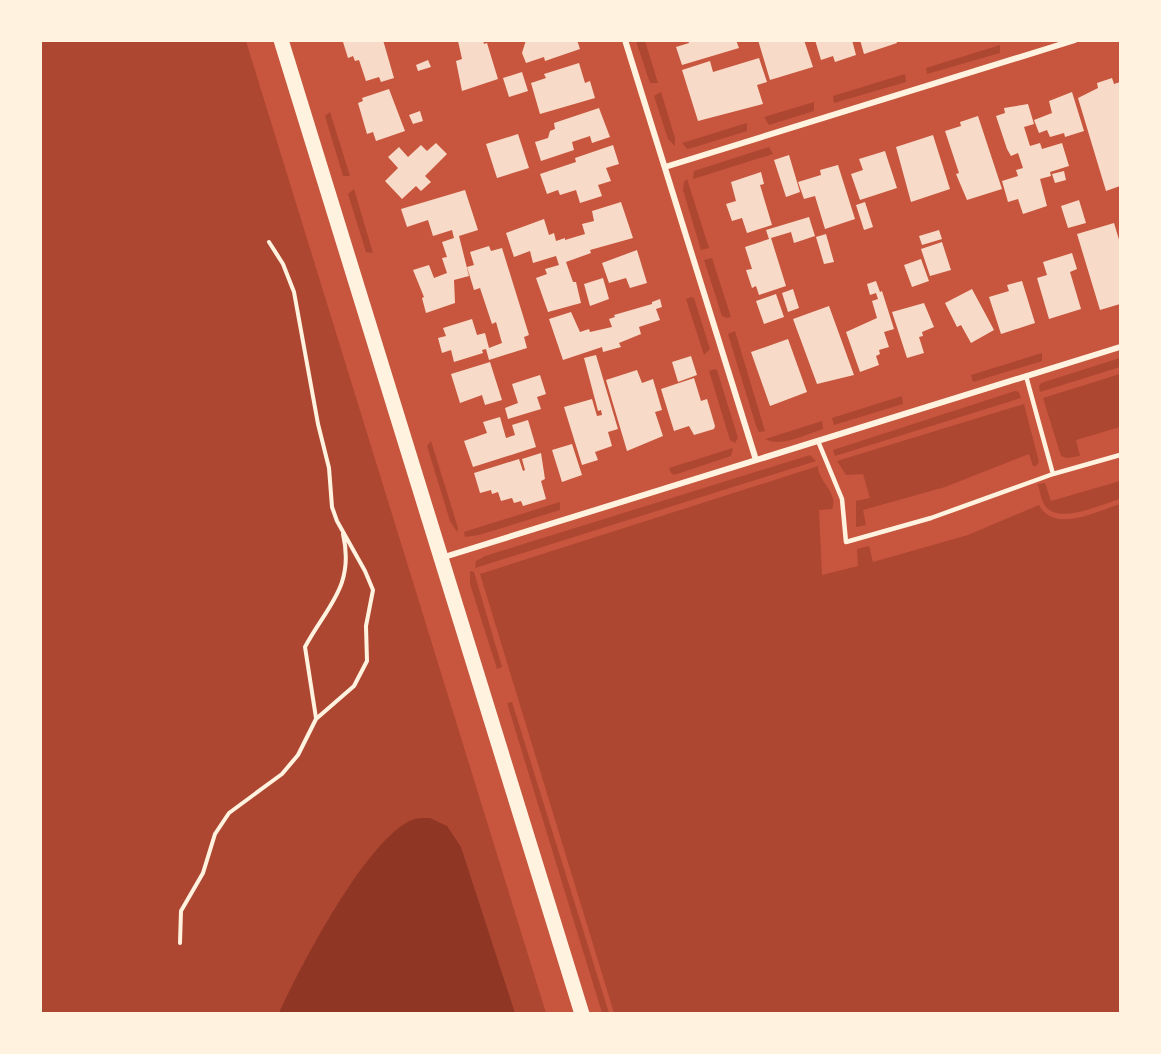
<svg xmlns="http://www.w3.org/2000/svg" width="1161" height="1054" font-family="'Sofia Sans Condensed',sans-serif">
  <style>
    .green { fill: #ae4732 }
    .water { fill: #8f3625 }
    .building { fill: #f7dbc8 }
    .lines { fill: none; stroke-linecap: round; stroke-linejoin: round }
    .path { stroke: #fff3e0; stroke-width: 4 }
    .service { stroke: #fff3e0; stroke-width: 4.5 }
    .minor { stroke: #fff3e0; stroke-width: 6 }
    .primary { stroke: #fff3e0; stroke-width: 15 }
  </style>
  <rect width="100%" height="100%" fill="#c8553d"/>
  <!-- green -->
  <path class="green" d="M40 41H246L546 1013H41Z
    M636 41H645L658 83H650Z
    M1000 45V53L927 74 926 68Z
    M905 74 906 82 834 103 833 96Z
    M661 92 675 138V146L668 139 654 96Z
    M814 102V111L769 125 764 117Z
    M330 112 350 176H343L325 116Z
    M747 123V131L695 147 687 149 682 143Z
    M769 147 773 154 693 179 694 171Z
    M687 179 709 248 701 250 683 190 684 182Z
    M354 189 373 253 366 252 348 194Z
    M712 258 731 317 727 318 722 316 704 260Z
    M691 297 694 298 710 349 704 355 686 299Z
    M735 331 765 431 759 432 756 426 728 334Z
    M1042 353V361L973 382 971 375Z
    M1120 358V367L1040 392 1039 386 1041 383Z
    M714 369 717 370 738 438 735 443 730 440 709 371Z
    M1120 374V427L1076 440 1080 456 1067 458 1061 456 1043 398Z
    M1015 391 1019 392 1021 398 835 456 833 450Z
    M902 396 903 404 834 425 832 418Z
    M1024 404 1039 462 1036 466H1033L1029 454 945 487 863 510 866 525 856 527V501L870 498 863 474 846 475 837 461Z
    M822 421 823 429C806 434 781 448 765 439Z
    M431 441 458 528 457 532 450 521 427 446Z
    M733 448 731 456 674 475 671 473 669 468Z
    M810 455 816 461 475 568 476 561 485 556Z
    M818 466C818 482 839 493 832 509L819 510 822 575 858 566 857 549 869 546 873 562 968 535 1039 505C1055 534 1097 511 1120 504V1013H614L480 574Z
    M1120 481V499C1101 504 1060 525 1045 506 1041 500 1040 491 1038 484L1045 483 1051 501Z
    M560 502V510L479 535 465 537 464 532 470 530Z
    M470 571 474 572 502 667 497 669 470 584Z
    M512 702 609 1013H602L507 703Z"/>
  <!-- water -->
  <path class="water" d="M430 818 447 826 461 847 515 1013H279C299 968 367 838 412 820 417 818 424 818 430 818Z"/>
  <!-- building -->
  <path class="building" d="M349 40H383L394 78 381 82 379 77 366 81 359 60 355 61 353 56 348 58 343 42Z
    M483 40 484 44 487 43 498 79 462 91 456 61 462 59 458 41Z
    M577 40 580 49 545 61 544 57 526 63 522 53 526 40Z
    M688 40H736L739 48 682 65 676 47 689 43Z
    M758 40H804L813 67 770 80Z
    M815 40H852L856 55 835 62 833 56 821 60Z
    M860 40H896L897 43 864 54Z
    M759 58 767 82 757 85 763 104 698 121 682 70 710 61 713 72Z
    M428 60 431 67 418 71 416 65Z
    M579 63 585 83 590 81 595 98 540 114 531 83 546 78 544 74Z
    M522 72 528 91 509 97 503 78Z
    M1112 78 1114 84 1120 82V186L1106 191 1078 98 1098 88 1097 83Z
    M389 89 405 131 376 141 373 132 367 134 358 103 363 101 362 98Z
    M1072 92 1084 131 1065 137 1064 133 1050 137 1047 130 1039 133 1034 120 1052 113 1049 101Z
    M1028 104 1034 124 1024 127 1030 146 1040 143 1042 149 1062 143 1069 166 1050 172 1051 176 1040 179 1047 206 1023 214 1018 199 1008 202 1002 181 1018 176 1016 170 1023 168 1018 153 1011 156 1007 149 996 116 1005 113 1004 108Z
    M599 108 610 137 592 143 590 136 572 142 574 150 541 161 535 142 548 138 550 131 555 129 554 123Z
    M420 111 423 121 413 124 409 115Z
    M978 116 1002 189 967 200 956 174 959 173 945 131 961 126 960 122Z
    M518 134 529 168 497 178 486 144Z
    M933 135 950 189 911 202 896 147Z
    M436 143 447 154 425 176 431 182 421 191 416 186 402 199 385 181 398 168 388 157 399 147 408 157 421 145 427 151Z
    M613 145 619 164 606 168 611 181 598 185 602 196 580 203 576 190 560 195 558 190 547 194 540 174 576 162 575 158Z
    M885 151 897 188 860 200 851 174 863 170 859 159Z
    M789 155 800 192 786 197 774 160Z
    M838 165 855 219 825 229 815 196 804 199 798 182 821 175 820 170Z
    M1064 171 1066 180 1055 183 1052 174Z
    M761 172 764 184 760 185 772 225 747 233 742 218 732 221 726 204 736 201 731 182Z
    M465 190 478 230 459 236 469 276 454 280 455 303 426 313 422 298 424 297 413 270 429 265 434 278 447 273 442 258 447 257 442 242 454 238 452 230 433 236 428 220 407 227 401 209Z
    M1079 200 1086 223 1068 228 1061 206Z
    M621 202 633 238 590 250 591 253 566 262 573 282H576L581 303 548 312 536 278 547 274 545 269 559 265 556 256 533 263 530 251 514 257 506 233 544 219 549 235 554 233 556 241 565 238V240L585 234 582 224 594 221 592 211Z
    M865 202 873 227 864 230 856 205Z
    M809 217 815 236 794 243 791 232 771 238 786 286 759 295 756 286 752 288 746 270 752 269 745 247 769 239 766 230Z
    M1114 223 1120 243V304L1100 310 1077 234Z
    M939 230 942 239 922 245 919 236Z
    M826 234 834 262 824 264 816 237Z
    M942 242 951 270 930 276 921 249Z
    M489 246 491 251 502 248 529 335 524 337 527 348 489 360 486 349 482 350 483 353 454 362 451 350 442 353 438 338 446 336 443 328 472 319 477 335 485 333 489 348 502 343 496 322 492 324 480 288 474 290 467 267 474 265 470 252Z
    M637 250 647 283 630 288 626 278 609 283 602 263Z
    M1072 253 1077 269 1070 272 1081 309 1049 319 1037 278 1047 275 1043 262Z
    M921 259 929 281 912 287 904 265Z
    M603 278 609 299 590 306 584 284Z
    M876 281 880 292 882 291 894 329 884 332 889 347 879 350 880 354 876 356 879 365 860 372 846 332 877 318 872 301 878 299 876 293 870 295 867 284Z
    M1022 281 1035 323 1001 334 989 297 1009 291 1007 285Z
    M793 289 799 308 788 312 782 293Z
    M972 289 994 330 971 343 961 325 957 327 945 303Z
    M776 294 784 317 764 324 756 301Z
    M660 299 662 307 656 309 660 320 639 327 641 334 619 343 621 347 603 352 602 347 563 360 549 319 571 312 580 332 589 329 590 332 612 327 609 319 615 317 614 315 652 304V302Z
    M924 303 934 327 922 332 923 336 919 337 924 353 907 358 892 312Z
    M829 306 854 375 817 384 793 319Z
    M788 339 807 392 770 406 751 352Z
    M596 355 618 429 608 432 612 446 595 452 598 460 582 465 564 407 592 399 597 416 602 415 601 410 598 411 584 358Z
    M691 356 697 375 678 382 672 362Z
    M490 362 502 400 485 405 482 395 460 403 451 374Z
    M637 370 642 383 653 379 662 410 655 412 663 436 627 451 606 380Z
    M540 375 546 394 537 397 541 409 508 419 505 408 518 403 512 384Z
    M694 378 701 401 707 399 715 426 714 429 694 435 689 426 674 431 661 389Z
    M500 417 506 438 515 435 512 425 528 420 536 447 473 467 464 441 487 433 483 422Z
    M572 444 582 475 562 482 552 450Z
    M541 453 545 479 541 481 546 499 523 506 521 501 514 503 512 498 501 501 498 492 492 494 491 490 480 493 474 473 519 459 523 471 525 470 522 459Z"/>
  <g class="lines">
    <!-- path -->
    <path class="path" d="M316 718 305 647C327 606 355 586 343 534
      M180 943 181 911 203 873 215 834 229 813 282 774 298 755 316 719 354 686 367 661 366 626 373 590 365 571 337 521 332 507 329 468 318 424 294 292 283 264 269 242"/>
    <!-- service -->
    <path class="service" d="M818 441 842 499 846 542 931 518 1053 474 1026 376
      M1053 474 1120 455"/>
    <!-- minor -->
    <path class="minor" d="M625 40 756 460
      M665 167 1075 40
      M441 558 1120 347"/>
    <!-- primary -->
    <path class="primary" d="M281 40 582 1014"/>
  </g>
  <!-- border -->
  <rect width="1161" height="1054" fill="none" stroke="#fff3e0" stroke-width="84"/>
</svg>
